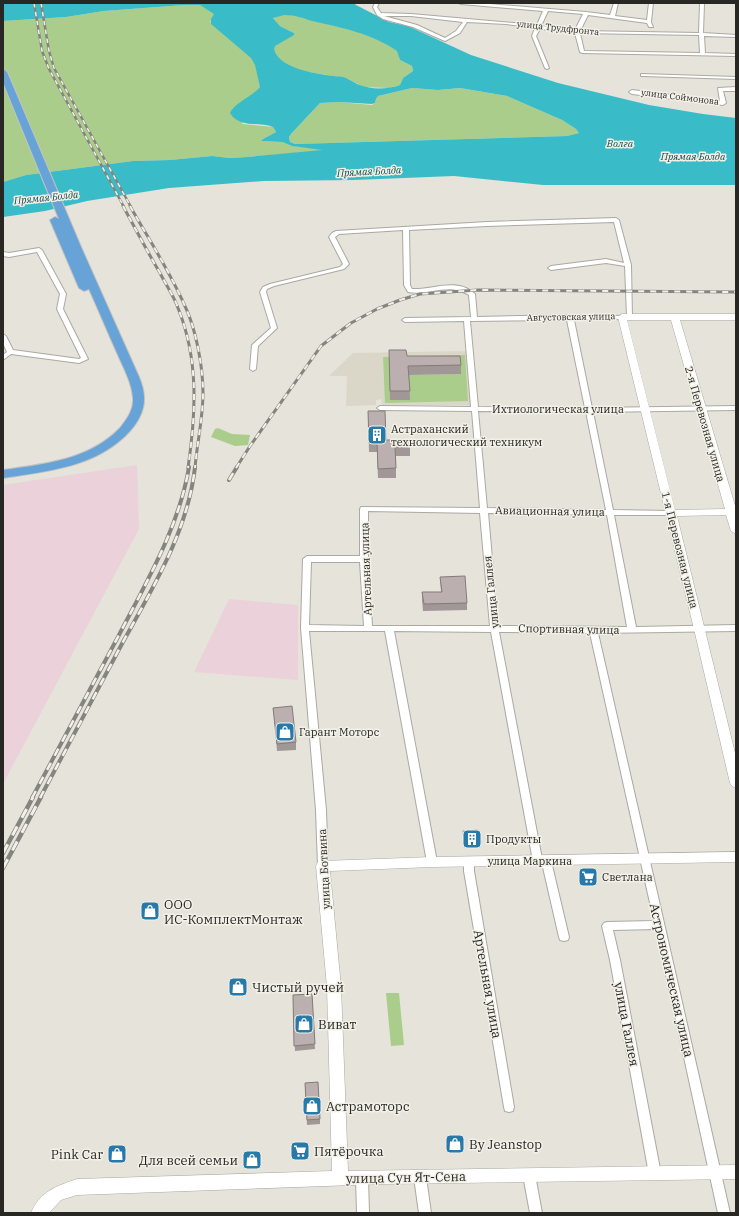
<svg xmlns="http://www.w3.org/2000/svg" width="739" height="1216" font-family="'IBM Plex Serif',serif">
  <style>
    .built { fill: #dad7c8 }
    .industrial { fill: #ebd1d9 }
    .green { fill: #abcd8b; fill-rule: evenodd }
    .water { fill: #3abcc8; fill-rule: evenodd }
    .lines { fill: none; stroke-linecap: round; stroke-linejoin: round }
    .street-casing { stroke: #aba9a1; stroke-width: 2 }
    .secondary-casing { stroke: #aba9a1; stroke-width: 1 }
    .highway-casing { stroke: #c3c3c2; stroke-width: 2 }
    .street { fill: #fff; fill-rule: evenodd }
    .secondary { fill: #fff; fill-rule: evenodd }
    .highway { fill: #68a3d8; fill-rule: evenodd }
    .rail-far3-casing { stroke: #85847e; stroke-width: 2.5 }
    .rail-far2-casing { stroke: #85847e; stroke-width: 3 }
    .rail-far1-casing { stroke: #85847e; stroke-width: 4 }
    .rail-casing { stroke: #85847e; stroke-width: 4.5 }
    .rail-far3 { stroke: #f2f0e7; stroke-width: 1.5; stroke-dasharray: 4.5; stroke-linecap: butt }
    .rail-far2 { stroke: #f2f0e7; stroke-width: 2; stroke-dasharray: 6; stroke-linecap: butt }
    .rail-far1 { stroke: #f2f0e7; stroke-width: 2.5; stroke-dasharray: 8; stroke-linecap: butt }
    .rail { stroke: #f2f0e7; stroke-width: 3; stroke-dasharray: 10; stroke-linecap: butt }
    .wall { fill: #a19796 }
    .building { fill: #bbb0af; stroke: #837b7a }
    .labels { text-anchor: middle; stroke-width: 3; stroke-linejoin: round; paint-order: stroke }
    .far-street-label { font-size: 9px; fill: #282724; stroke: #f2f0e7 }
    .far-water-label { font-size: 10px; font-style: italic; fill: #134a4f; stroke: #f2f0e7 }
    .street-label { font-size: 11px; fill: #282724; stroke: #f2f0e7 }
    .poi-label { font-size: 11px; fill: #282724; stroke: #f2f0e7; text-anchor: start }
    .near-poi-label { font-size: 13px; fill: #282724; stroke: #f2f0e7; text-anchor: start }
    .near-street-label { font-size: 13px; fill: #282724; stroke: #f2f0e7 }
  </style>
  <rect width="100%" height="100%" fill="#e5e3da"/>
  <!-- built -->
  <path class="built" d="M466 351 471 405H382L381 399 376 400V405L346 406 347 376H329L353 353Z"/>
  <!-- industrial -->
  <path class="industrial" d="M137 465 139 529 3 784V485Z
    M229 599 298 605V680L194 672Z"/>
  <!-- green -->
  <path class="green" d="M184 5H200L210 9 215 14 210 22 287 39 294 33 280 26 273 18C284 11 299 17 311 20 342 28 370 32 398 51L400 60 412 66 413 71 403 78 400 85 388 88 364 87 346 78 309 72 242 102 232 109 243 124 273 127 276 132 263 139 261 141 282 142 292 146 322 149 319 151 247 157 230 158 212 156 170 160 133 161 26 175 3 182V21L66 17 104 11Z
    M412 88 438 90 460 88 507 96 562 120 576 129 579 133 567 136 295 144 290 142 289 137 291 134 320 103 339 102 372 105 375 103 376 99 378 96Z
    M465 355 468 401 385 403 383 357ZM407 366 461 374 408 375Z
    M218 428 232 434 250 435 248 445 235 446 211 437 215 429Z
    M386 993H399L404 1045 391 1046Z"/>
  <!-- water -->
  <path class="water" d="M3 3H354L356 5 389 22 408 26 471 55 558 83 649 105 703 114 736 118V185H543L454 176 354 180 264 181 169 188 87 201 45 211 3 217V182L26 175 133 161 170 160 212 156 230 158 247 157 322 150 292 146 282 142 261 141 263 139 276 132 273 127C258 121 240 129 230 113 234 103 252 97 260 87L255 65 251 58 211 24V19L214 14 200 5H184L104 11 66 17 3 21ZM284 15C294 15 303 18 312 21 342 28 371 33 397 51L400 60 412 66 413 71 403 78 400 85C388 89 372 90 360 85 354 83 350 79 343 77 326 75 279 71 274 49L275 46 294 35V33L280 26 273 18ZM412 88 438 90 460 88 507 96 562 120 576 129 579 133 567 136 295 144 290 142 289 137 291 134 320 103 339 102 372 104 375 103 376 99 378 96Z"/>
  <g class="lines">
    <!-- street casing -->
    <g class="street-casing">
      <path id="street" d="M375 3H379L377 7 381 13 411 14 537 25 543 11 461 4 459 3H478L586 12 610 15 614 3H618L615 16 647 20 649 3H653L651 22 653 27H649L647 23 588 15 580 31 699 33 700 3H704L703 33 736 35V37L704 36 705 53 736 54V56L582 53 580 52 575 33 540 29 536 36 549 68 547 69 545 68 532 36 535 28 506 24 467 22 460 33 445 41 413 27 383 19 377 15 373 7ZM548 11 583 14 575 30 541 26ZM384 16H411L463 22 456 31 445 38 417 25ZM580 33 699 35 700 53 584 51Z
        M641 74 736 77V79L643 76H641Z
        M736 87V91H723L726 103 723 105 632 94 629 92 632 90 720 101 718 88Z
        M616 218 619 220 631 265 632 318 630 319 627 317 625 266 606 263 551 270 548 268 551 266 606 259 624 263 614 222 487 226 409 230 410 285 412 289C433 290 457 277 475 294L477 317 570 315 624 316 625 317 622 319 574 320 592 408 736 406V410L593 412 613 510 670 511 674 513 670 515H614L636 627 736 625V631L598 633 730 1213H718L656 929 613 930 620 960 661 1174 659 1178 655 1179 651 1178 649 1174 610 960 602 926 604 923 607 922 654 921 590 633 499 632 542 859 546 857 549 858 551 861 569 937 568 940 564 941 560 940 559 937 542 863 538 865 535 864 533 861 491 632 394 631 437 862 435 865 432 866 429 865 427 862 385 631H309L326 810 328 866 326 869 323 870 320 869 318 866 316 810 301 628 303 559 307 556H360V509L361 507 480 508 472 411 380 410 377 408 380 406 471 407 464 321 405 322 402 320 405 318 471 317 469 295C448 282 430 296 408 292L404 285 403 230 339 234 335 237 349 264 344 269 274 286 267 289 266 292 277 328 258 346 256 369 253 371 250 369 252 345 271 328 260 292 263 287 270 284 340 267 343 264 329 237 332 233 336 231 487 222ZM567 320 585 408 478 407 470 321ZM478 411 586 412 606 510 487 508ZM368 511 480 513 490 626H372L368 559ZM488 513 607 515 627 627 498 626ZM311 562H360L364 626 309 625Z
        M39 248 42 250 66 294 63 309 88 359 79 363 11 354 3 360V355L7 352 3 343V334L6 336 13 350 79 359 81 358 57 309 60 294 37 252 9 257 3 256V252L9 253Z
        M469 857 472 858 474 861V871L514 1107 513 1111 509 1112 505 1111 504 1107 464 871V861L466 858Z
        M529 1170 533 1171 535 1175 542 1213H530L523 1175 525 1171Z
        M420 1172 424 1173 426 1177 431 1213H419L414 1177 416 1173Z
        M362 1173 366 1174 368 1178 369 1213H357L356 1178 358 1174Z"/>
    </g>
    <!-- secondary casing -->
    <g class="secondary-casing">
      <path id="secondary" d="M622 314H736V320H680L736 509V534L731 531 726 515 677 516 736 757V788L732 786 730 783 694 629 618 317ZM627 320H671L725 509 675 510Z
        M736 852V862L432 867 330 871 341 987 348 1171 736 1165V1179L382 1184 77 1195 61 1200 49 1213H31C40 1191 57 1186 77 1179L332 1171 327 987 316 866 318 862 323 861 432 857Z"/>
    </g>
    <!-- highway casing -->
    <g class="highway-casing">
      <path id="highway" d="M3 69 7 72 81 247 139 377C148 398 145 414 130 431 97 467 49 471 3 478V470C45 464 89 460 120 428 127 419 134 410 133 398 132 383 124 369 118 355 108 333 99 311 89 289L84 291 79 288 50 220 55 217 59 219 3 82Z"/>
    </g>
    <!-- street -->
    <use href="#street" class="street"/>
    <!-- secondary -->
    <use href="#secondary" class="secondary"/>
    <!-- highway -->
    <use href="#highway" class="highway"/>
    <!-- rail-far3 casing -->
    <g class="rail-far3-casing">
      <path id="rail-far3" d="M34 3 42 51 49 69 124 207
        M41 3 49 51 54 68 131 207"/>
    </g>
    <!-- rail-far2 casing -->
    <g class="rail-far2-casing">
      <path id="rail-far2" d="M123 206C135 228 147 251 160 273 166 285 174 296 178 308 199 360 196 413 188 468
        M130 206C148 238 169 270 184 304 196 328 203 367 203 393 203 418 197 443 195 468
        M236 468 250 446 321 346 351 323 377 309 400 300 420 294 478 290 736 292"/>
    </g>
    <!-- rail-far1 casing -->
    <g class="rail-far1-casing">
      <path id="rail-far1" d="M229 480 237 467
        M32 798C61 744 90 689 119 635 147 581 179 527 189 467
        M40 798C68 746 96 693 124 640 154 586 188 530 195 467"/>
    </g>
    <!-- rail casing -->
    <g class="rail-casing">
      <path id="rail" d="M3 853 33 797
        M3 868 41 797"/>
    </g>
    <!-- rail-far3 -->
    <use href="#rail-far3" class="rail-far3"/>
    <!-- rail-far2 -->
    <use href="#rail-far2" class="rail-far2"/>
    <!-- rail-far1 -->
    <use href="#rail-far1" class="rail-far1"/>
    <!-- rail -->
    <use href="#rail" class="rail"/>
  </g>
  <!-- wall -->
  <path class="wall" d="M389 350 407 356 461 365V374L409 375 410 400H390Z
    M368 411 386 440 410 447V456H396V478H378L377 452H369Z
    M440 577 467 603V610L423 611 422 600V592H441Z
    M274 715 296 742V750L277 751Z
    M463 831 481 842 480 845 465 846Z
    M312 994 315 1049 295 1051 293 995Z
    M305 1083 320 1119V1124L307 1125Z"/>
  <!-- building -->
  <path class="building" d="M389 350H406L407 356H460L461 365 408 366 410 391H390Z
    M368 411H385L386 440H409L410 447H395L396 468 378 469 377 442 369 443Z
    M465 576 467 603 424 604 422 592H442L440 577Z
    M292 706 296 742 277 744 273 708Z
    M478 830 481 842 465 843 463 831Z
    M312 994 315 1044 294 1046 293 995Z
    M318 1082 320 1119 307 1120 305 1083Z"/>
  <!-- icons -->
  <defs>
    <g id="building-square" transform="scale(1)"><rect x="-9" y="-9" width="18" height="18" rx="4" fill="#2679a9" stroke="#f2f0e7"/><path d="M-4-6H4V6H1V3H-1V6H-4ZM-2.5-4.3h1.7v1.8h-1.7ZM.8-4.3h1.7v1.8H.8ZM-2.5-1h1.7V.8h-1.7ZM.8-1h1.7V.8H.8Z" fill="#fff"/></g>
    <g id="shop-square" transform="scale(1)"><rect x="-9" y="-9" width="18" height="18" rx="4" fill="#2679a9" stroke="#f2f0e7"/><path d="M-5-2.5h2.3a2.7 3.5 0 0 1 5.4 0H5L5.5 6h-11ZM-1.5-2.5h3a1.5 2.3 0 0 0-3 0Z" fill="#fff"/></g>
    <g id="supermarket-square" transform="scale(1)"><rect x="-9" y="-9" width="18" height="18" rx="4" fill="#2679a9" stroke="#f2f0e7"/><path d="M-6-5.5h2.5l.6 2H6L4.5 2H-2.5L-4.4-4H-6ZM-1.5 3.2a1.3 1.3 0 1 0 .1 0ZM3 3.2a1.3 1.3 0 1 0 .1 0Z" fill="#fff"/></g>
  </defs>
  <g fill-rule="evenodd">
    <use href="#building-square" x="377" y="435"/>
    <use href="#shop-square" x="285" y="732"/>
    <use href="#building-square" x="472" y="839"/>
    <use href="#supermarket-square" x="588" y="877"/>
    <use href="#shop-square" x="150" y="911"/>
    <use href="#shop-square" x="238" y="987"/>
    <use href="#shop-square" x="304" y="1024"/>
    <use href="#shop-square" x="312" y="1106"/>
    <use href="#shop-square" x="455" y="1144"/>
    <use href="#supermarket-square" x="300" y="1151"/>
    <use href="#shop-square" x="117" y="1154"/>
    <use href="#shop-square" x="252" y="1160"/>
  </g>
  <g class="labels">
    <!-- far-street labels -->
    <g class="far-street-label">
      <text transform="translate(558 28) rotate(6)" y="3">улица Трудфронта</text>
      <text transform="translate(680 97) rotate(7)" y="3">улица Соймонова</text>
      <text transform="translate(571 317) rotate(-1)" y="3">Августовская улица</text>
    </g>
    <!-- far-water labels -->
    <g class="far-water-label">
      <text x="620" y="147">Волга</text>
      <text x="693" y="160">Прямая Болда</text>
      <text transform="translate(369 171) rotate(-3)" y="4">Прямая Болда</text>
      <text transform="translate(46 197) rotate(-6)" y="4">Прямая Болда</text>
    </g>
    <!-- street labels -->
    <g class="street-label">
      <text x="558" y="413">Ихтиологическая улица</text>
      <text transform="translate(705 424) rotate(74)" y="4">2-я Перевозная улица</text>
      <text transform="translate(550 511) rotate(1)" y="4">Авиационная улица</text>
      <text transform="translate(680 550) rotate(76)" y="4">1-я Перевозная улица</text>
      <text transform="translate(366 569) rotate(-92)" y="4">Артельная улица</text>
      <text transform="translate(491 592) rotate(-96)" y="4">улица Галлея</text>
      <text transform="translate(569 629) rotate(1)" y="4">Спортивная улица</text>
      <text x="530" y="865">улица Маркина</text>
      <text transform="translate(324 869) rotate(-93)" y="4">улица Ботвина</text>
    </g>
    <!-- poi labels -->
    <g class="poi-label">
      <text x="391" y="433">Астраханский<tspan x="391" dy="13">технологический техникум</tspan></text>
      <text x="299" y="736">Гарант Моторс</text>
      <text x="486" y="843">Продукты</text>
      <text x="602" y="881">Светлана</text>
    </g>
    <!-- near-poi labels -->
    <g class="near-poi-label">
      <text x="164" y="909">ООО<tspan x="164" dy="15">ИС-КомплектМонтаж</tspan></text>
      <text x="252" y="992">Чистый ручей</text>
      <text x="318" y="1029">Виват</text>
      <text x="326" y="1111">Астрамоторс</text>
      <text x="469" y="1149">By Jeanstop</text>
      <text x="314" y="1156">Пятёрочка</text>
      <text x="103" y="1159" text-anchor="end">Pink Car</text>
      <text x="238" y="1165" text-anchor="end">Для всей семьи</text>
    </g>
    <!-- near-street labels -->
    <g class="near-street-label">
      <text transform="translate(672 980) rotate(77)" y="5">Астрономическая улица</text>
      <text transform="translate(488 984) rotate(80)" y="5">Артельная улица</text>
      <text transform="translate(627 1024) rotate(79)" y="5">улица Галлея</text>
      <text transform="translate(406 1177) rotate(-1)" y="5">улица Сун Ят-Сена</text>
    </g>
  </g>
  <!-- border -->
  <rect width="739" height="1216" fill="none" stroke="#282724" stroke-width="8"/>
</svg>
